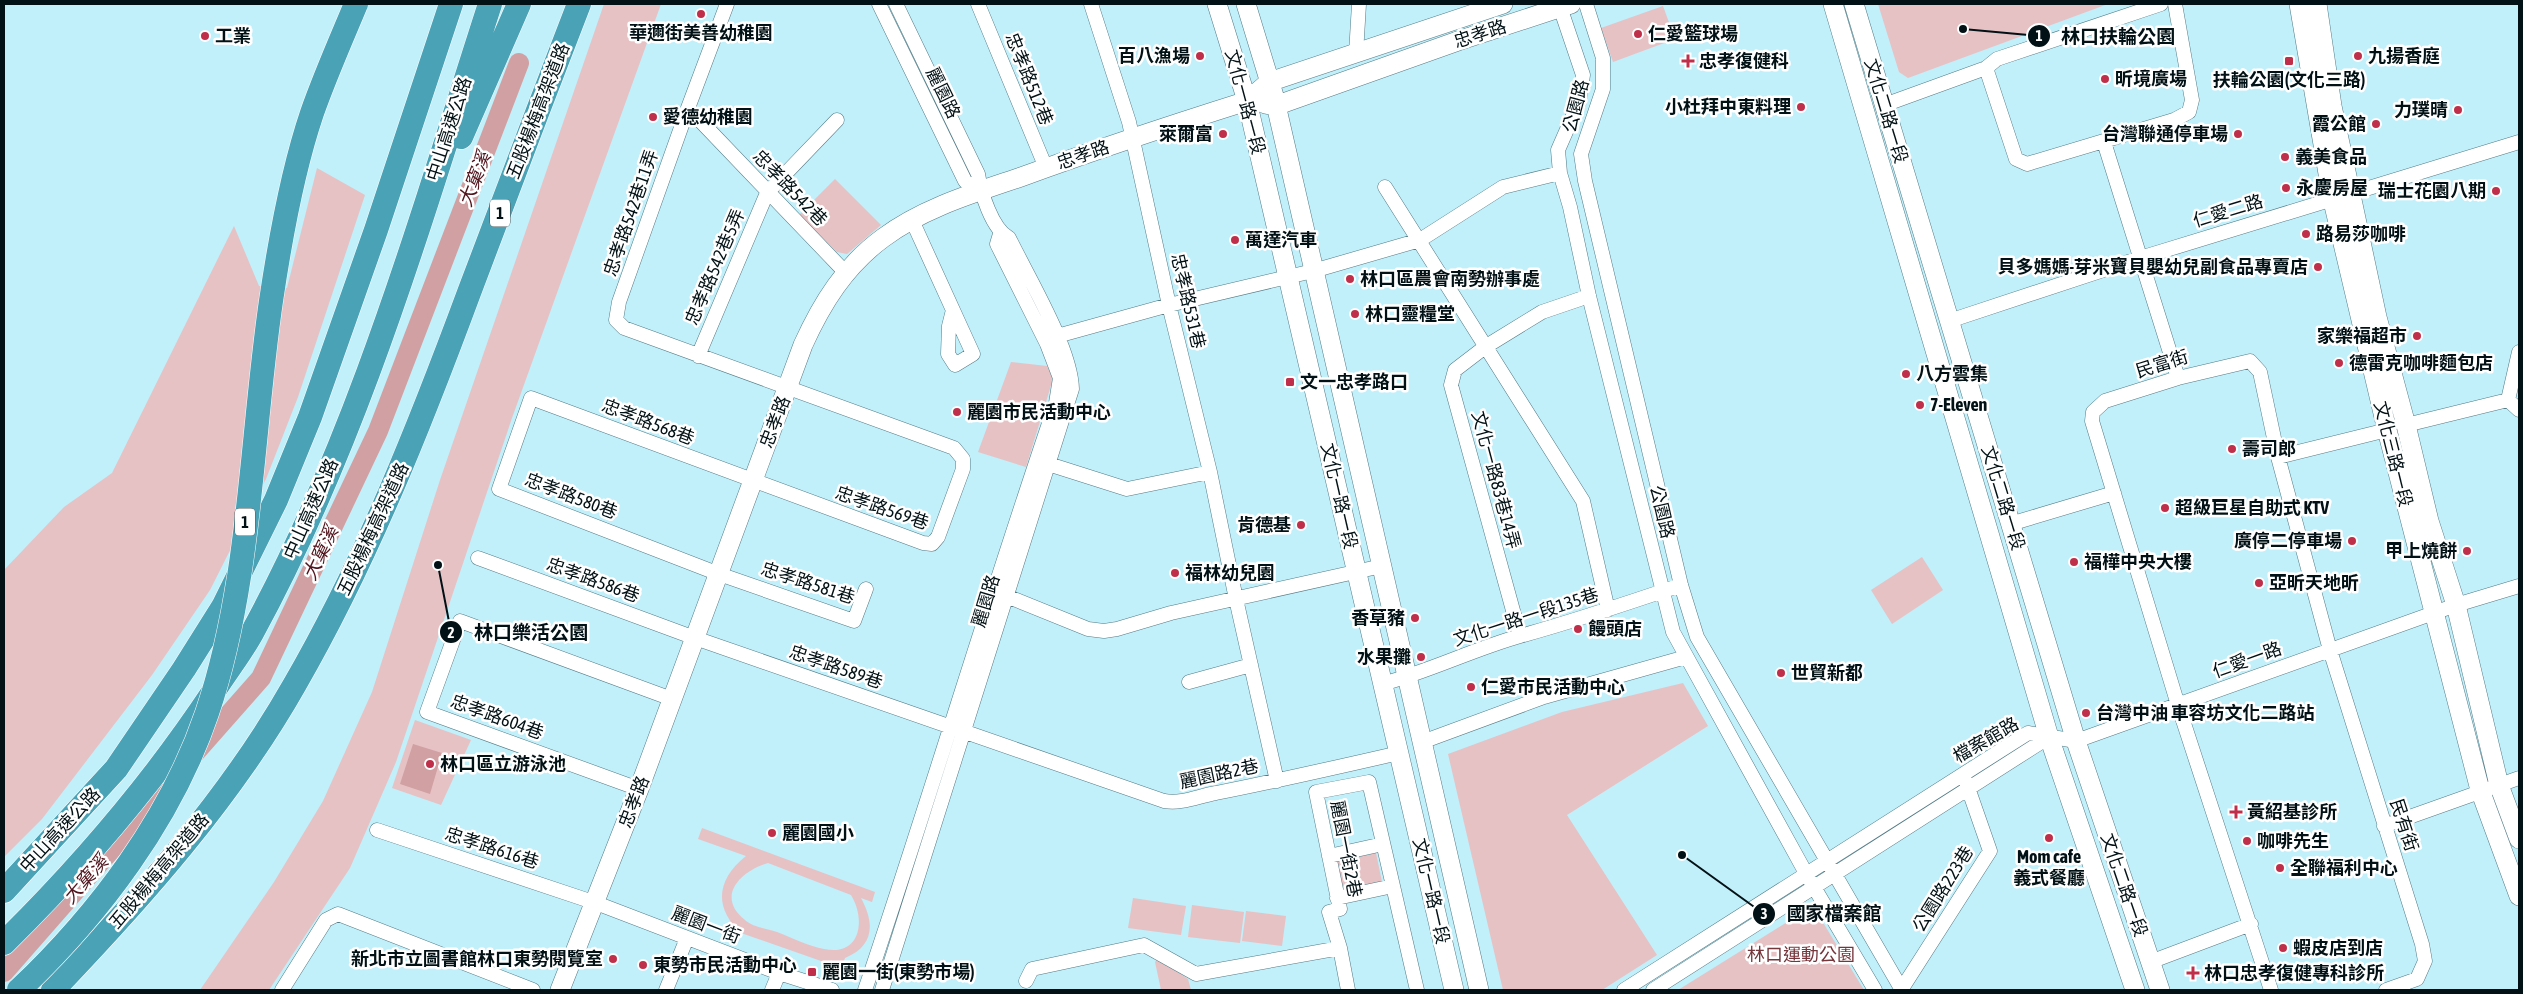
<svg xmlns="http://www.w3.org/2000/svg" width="2523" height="994" font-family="'Asap Condensed','Noto Sans TC',sans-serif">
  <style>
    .green { fill: #e6c2c4; fill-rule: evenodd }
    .water { fill: #d1a0a2 }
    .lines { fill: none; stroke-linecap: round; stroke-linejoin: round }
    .river { stroke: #d1a0a2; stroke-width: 20 }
    .street-casing { stroke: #527c87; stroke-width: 15 }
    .secondary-casing { stroke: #527c87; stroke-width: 20 }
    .highway-casing { stroke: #fff; stroke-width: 25 }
    .street { stroke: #fff; stroke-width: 14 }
    .secondary { stroke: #fff; stroke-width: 19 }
    .highway { stroke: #49a2b6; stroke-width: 24 }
    .highway-bridge-casing { stroke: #fff; stroke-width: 25; stroke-linecap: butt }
    .highway-bridge { stroke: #49a2b6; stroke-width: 24 }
    .poi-dot { fill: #bf2f4a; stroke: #fff; stroke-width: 2 }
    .labels { text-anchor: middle; stroke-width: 5; stroke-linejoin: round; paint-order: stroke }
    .shield { fill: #fff; stroke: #4e585b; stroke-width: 1 }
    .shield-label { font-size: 16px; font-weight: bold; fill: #021115 }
    .poi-label { font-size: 18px; font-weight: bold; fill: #021115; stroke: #fff; text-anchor: start }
    .street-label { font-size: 18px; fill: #021115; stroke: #fff }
    .park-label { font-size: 18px; fill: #74353b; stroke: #fff }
    .water-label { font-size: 19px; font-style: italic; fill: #50141d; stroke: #fff }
    .leader { fill: none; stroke: #021115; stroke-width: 2 }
    .callout-dot { fill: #021115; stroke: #fff; stroke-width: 2 }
    .mark-label { font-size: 15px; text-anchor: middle; font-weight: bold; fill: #fff }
    .callout-label { font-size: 19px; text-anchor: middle; font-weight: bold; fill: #021115; stroke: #fff; stroke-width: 5; stroke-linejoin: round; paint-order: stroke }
  </style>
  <rect width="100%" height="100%" fill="#c1effa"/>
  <!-- green -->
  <path class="green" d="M604 4H661L512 418 396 762 350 868 269 990H200L274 882 323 801 372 692 440 480Z
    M1878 4H2108L1908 78 1899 72Z
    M1663 6 1675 39 1613 62 1601 28Z
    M317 168 365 195 298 397 266 479 210 590 152 675 42 819 4 857V570L64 507 112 473 234 226 259 286 287 288Z
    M835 179 881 225 847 254 837 252 799 215Z
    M1011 362 1047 366 1053 379 1026 467 978 452Z
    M1922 557 1943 590 1892 624 1871 590Z
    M1683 683 1708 726 1567 815 1657 955 1602 990H1503L1448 754 1562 712Z
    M415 720 471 740 441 805 392 788Z
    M702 828 875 892 872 902 861 898C875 924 874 946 845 958L841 968 741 933C713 907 717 879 746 856L698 839ZM768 863 851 895C866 919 861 957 824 949 809 946 792 938 777 932 768 929 752 927 745 920 715 896 741 871 768 863Z
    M1376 853 1382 882 1341 892 1334 862Z
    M1133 898 1186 906 1181 935 1128 928Z
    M1192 905 1244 912 1240 943 1188 937Z
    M1813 906 1864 990H1678Z
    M1246 911 1286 916 1282 946 1242 941Z
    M1158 958 1188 979 1191 990H1161L1155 962Z"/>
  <!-- water -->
  <path class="water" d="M413 744 442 753 430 794 400 784Z"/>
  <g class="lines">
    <!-- river -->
    <path class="river" d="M194 754 261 678 378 431 519 63
      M4 972 174 778"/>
    <!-- street casing -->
    <g class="street-casing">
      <path id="street" d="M727 4 688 108 619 302 616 320 624 328 954 448 963 459V469L938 537 932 544 923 543 531 398 499 489 719 574 854 621 866 589
        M879 4 965 181 981 191
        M978 4 1046 168
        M1091 4 1129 122 1169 305 1210 472 1236 599 1277 781
        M1559 4 1583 75 1579 102 1558 150 1560 173 1570 207 1589 296 1673 632 1808 877 1875 990
        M1586 4 1603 58V89L1581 154 1585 181 1681 585 1697 637 1902 990
        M1356 54 1359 4
        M1986 68 2016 159 2027 164 2174 120 2189 112 2192 100 2175 4
        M1884 105 1986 68 1997 59 2161 4
        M688 108 845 272
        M2104 142 2178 378
        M1385 187 1583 501 1608 610
        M911 218 973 354 955 365 948 354 949 326 953 310
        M1949 321 2140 258 2519 142
        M1057 336 1169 305 1313 271 1420 240 1503 187 1560 173
        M698 356 767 193 837 120
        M2508 400 2519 410
        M2406 425 2508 400 2519 352
        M2278 457 2387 430
        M1042 462 1127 489 1210 472
        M2010 524 2114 493
        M478 558 695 638 1164 801C1183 804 1198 796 1216 793 1277 781 1338 767 1399 753
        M999 593 1088 629 1104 631 1117 629 1171 613 1382 566
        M1520 636 1451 385 1455 370 1485 347 1542 312 1589 296
        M1189 682 1251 665
        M1382 684C1430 671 1474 649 1520 636 1575 621 1628 603 1681 585
        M1422 742 1544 697 1686 657
        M639 789 427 712 460 621 672 699
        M2384 826 2519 778
        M377 830 596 903 779 973 832 990
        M1329 856 1383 844
        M1337 898 1393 886
        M2150 962 2251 924
        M1026 981 1032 969 1144 945 1196 974 1340 948
        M282 990 326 920 338 914 533 990
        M666 990 687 938
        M772 990 779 973
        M865 990C931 795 989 598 1056 403L1060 378 1047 344 997 244 1000 234
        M882 990 1072 389C1071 348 1028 277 1009 238 992 229 981 193 978 174L896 4
        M1348 990 1340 948 1329 912 1340 909 1316 792 1369 782 1417 990
        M1624 990 2028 733 2076 741 2456 605 2519 586
        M1653 990 2049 737
        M1901 990 1990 851 1966 782
        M2271 990 2178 705 2092 421 2093 412 2105 401 2178 378 2250 361 2260 372 2278 457 2330 650 2422 944 2425 961 2417 979 2386 990"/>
    </g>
    <!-- secondary casing -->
    <g class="secondary-casing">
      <path id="secondary" d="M1217 4 1247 101 1454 990
        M1246 4 1274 96 1479 990
        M1833 4 2049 737 2135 990
        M1854 4 2076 741 2160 990
        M2299 4 2332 197 2387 430 2480 790 2519 896
        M2317 4 2332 106 2377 317 2406 425 2429 521 2456 605 2499 785 2519 839
        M1265 104 1275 106 1458 41 1571 4
        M560 990 639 789 803 345C822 303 845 266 883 238 923 208 974 193 1021 177 1095 150 1171 125 1247 101L1269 82 1503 4"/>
    </g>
    <!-- highway casing -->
    <g class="highway-casing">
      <path id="highway" d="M461 137 519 4
        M4 891 116 769 184 669 223 607 276 500 310 417 376 230 451 4
        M4 943C82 866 153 783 214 691 226 672 241 653 252 633 360 435 421 217 490 4
        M53 990C142 897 231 797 295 684 367 559 420 425 470 290 506 195 542 99 579 4"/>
    </g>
    <!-- street -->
    <use href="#street" class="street"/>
    <!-- secondary -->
    <use href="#secondary" class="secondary"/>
    <!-- highway -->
    <use href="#highway" class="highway"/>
    <!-- highway-bridge casing -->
    <g class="highway-bridge-casing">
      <path id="highway-bridge" d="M19 990C99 914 171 819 207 713 251 583 251 437 271 301 280 240 292 172 312 113 325 76 341 40 356 4"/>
    </g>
    <!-- highway-bridge -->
    <use href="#highway-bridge" class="highway-bridge"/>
  </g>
  <!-- markers -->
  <g class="poi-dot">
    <circle cx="701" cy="14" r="5"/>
    <circle cx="1638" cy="34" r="5"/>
    <circle cx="205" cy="36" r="5"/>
    <circle cx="1200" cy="56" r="5"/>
    <circle cx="2358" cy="56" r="5"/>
    <path d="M1685.5 53.5h5v5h5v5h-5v5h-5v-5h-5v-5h5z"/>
    <rect x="2284" y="56" width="10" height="10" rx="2.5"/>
    <circle cx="2105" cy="79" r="5"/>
    <circle cx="1801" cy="107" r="5"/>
    <circle cx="2458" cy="110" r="5"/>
    <circle cx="653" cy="117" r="5"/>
    <circle cx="2376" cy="124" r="5"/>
    <circle cx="1223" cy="134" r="5"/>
    <circle cx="2238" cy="134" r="5"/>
    <circle cx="2285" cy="157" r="5"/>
    <circle cx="2286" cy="188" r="5"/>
    <circle cx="2496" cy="191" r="5"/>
    <circle cx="2306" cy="234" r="5"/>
    <circle cx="1235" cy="240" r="5"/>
    <circle cx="2318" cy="267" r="5"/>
    <circle cx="1350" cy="279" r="5"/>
    <circle cx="1355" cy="314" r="5"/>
    <circle cx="2417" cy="336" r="5"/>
    <circle cx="2339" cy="363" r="5"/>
    <circle cx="1906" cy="374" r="5"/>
    <rect x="1285" y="377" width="10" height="10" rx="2.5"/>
    <circle cx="1920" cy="405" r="5"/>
    <circle cx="957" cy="412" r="5"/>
    <circle cx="2232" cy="449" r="5"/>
    <circle cx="2165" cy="508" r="5"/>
    <circle cx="1301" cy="525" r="5"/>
    <circle cx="2352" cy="541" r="5"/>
    <circle cx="2467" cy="551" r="5"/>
    <circle cx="2074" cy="562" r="5"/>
    <circle cx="1175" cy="573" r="5"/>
    <circle cx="2259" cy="583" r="5"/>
    <circle cx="1415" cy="618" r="5"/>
    <circle cx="1578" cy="629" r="5"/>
    <circle cx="1421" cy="657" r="5"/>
    <circle cx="1781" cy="673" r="5"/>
    <circle cx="1471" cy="687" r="5"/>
    <circle cx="2086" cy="713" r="5"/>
    <circle cx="430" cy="764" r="5"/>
    <path d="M2233.5 804.5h5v5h5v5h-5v5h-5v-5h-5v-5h5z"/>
    <circle cx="772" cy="833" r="5"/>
    <circle cx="2049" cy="838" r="5"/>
    <circle cx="2247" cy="841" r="5"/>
    <circle cx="2280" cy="868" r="5"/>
    <circle cx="2283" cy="948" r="5"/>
    <circle cx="613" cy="959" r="5"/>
    <circle cx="643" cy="965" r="5"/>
    <rect x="807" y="967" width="10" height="10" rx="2.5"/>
    <path d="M2190.5 965.5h5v5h5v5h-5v5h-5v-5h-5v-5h5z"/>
  </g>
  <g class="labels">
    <!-- shield labels -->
    <g class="shield">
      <rect x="490" y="199.5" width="20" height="27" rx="4"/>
      <rect x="235" y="508.5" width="20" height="27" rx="4"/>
    </g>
    <g class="shield-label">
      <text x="500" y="219">1</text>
      <text x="245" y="528">1</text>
    </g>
    <!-- poi labels -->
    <g class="poi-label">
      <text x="701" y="39" text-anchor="middle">華邇街美善幼稚園</text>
      <text x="1648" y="40">仁愛籃球場</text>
      <text x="215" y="42">工業</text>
      <text x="1190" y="62" text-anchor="end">百八漁場</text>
      <text x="2368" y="62">九揚香庭</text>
      <text x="1699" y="67">忠孝復健科</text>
      <text x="2115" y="85">昕境廣場</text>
      <text x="2289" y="86" text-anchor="middle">扶輪公園(文化三路)</text>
      <text x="1791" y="113" text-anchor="end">小杜拜中東料理</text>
      <text x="2448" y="116" text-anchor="end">力璞晴</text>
      <text x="663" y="123">愛德幼稚園</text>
      <text x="2366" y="130" text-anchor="end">霞公館</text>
      <text x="1213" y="140" text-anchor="end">萊爾富</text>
      <text x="2228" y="140" text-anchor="end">台灣聯通停車場</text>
      <text x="2295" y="163">義美食品</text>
      <text x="2296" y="194">永慶房屋</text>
      <text x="2486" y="197" text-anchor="end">瑞士花園八期</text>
      <text x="2316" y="240">路易莎咖啡</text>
      <text x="1245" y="246">萬達汽車</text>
      <text x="2308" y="273" text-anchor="end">貝多媽媽-芽米寶貝嬰幼兒副食品專賣店</text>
      <text x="1360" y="285">林口區農會南勢辦事處</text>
      <text x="1365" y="320">林口靈糧堂</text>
      <text x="2407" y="342" text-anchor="end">家樂福超市</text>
      <text x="2349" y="369">德雷克咖啡麵包店</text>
      <text x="1916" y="380">八方雲集</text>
      <text x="1300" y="388">文一忠孝路口</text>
      <text x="1930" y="411">7-Eleven</text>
      <text x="967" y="418">麗園市民活動中心</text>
      <text x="2242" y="455">壽司郎</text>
      <text x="2175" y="514">超級巨星自助式 KTV</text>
      <text x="1291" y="531" text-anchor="end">肯德基</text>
      <text x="2342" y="547" text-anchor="end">廣停二停車場</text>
      <text x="2457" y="557" text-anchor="end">甲上燒餅</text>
      <text x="2084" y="568">福樺中央大樓</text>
      <text x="1185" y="579">福林幼兒園</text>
      <text x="2269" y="589">亞昕天地昕</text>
      <text x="1405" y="624" text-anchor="end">香草豬</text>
      <text x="1588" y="635">饅頭店</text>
      <text x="1411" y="663" text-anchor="end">水果攤</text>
      <text x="1791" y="679">世貿新都</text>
      <text x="1481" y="693">仁愛市民活動中心</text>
      <text x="2096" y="719">台灣中油 車容坊文化二路站</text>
      <text x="440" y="770">林口區立游泳池</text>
      <text x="2247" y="818">黃紹基診所</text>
      <text x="782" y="839">麗園國小</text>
      <text x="2257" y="847">咖啡先生</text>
      <text x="2049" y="863" text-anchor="middle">Mom cafe<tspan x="2049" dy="21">義式餐廳</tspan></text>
      <text x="2290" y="874">全聯福利中心</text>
      <text x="2293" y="954">蝦皮店到店</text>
      <text x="603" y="965" text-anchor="end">新北市立圖書館林口東勢閱覽室</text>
      <text x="653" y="971">東勢市民活動中心</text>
      <text x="822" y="978">麗園一街(東勢市場)</text>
      <text x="2204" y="979">林口忠孝復健專科診所</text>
    </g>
    <!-- street labels -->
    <g class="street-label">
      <text transform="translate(1480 34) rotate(-18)" y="6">忠孝路</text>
      <text transform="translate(1029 79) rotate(68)" y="6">忠孝路512巷</text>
      <text transform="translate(943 93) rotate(64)" y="6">麗園路</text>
      <text transform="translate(1245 102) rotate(75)" y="6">文化一路一段</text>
      <text transform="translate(1576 106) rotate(-75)" y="6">公園路</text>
      <text transform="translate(538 111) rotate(-69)" y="6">五股楊梅高架道路</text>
      <text transform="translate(1886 111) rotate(73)" y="6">文化二路一段</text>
      <text transform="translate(449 129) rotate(-72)" y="6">中山高速公路</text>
      <text transform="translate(1083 155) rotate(-19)" y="6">忠孝路</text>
      <text transform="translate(790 188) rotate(46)" y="6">忠孝路542巷</text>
      <text transform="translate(2228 211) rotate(-17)" y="6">仁愛二路</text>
      <text transform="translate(631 213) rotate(-71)" y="6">忠孝路542巷11弄</text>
      <text transform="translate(715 267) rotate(-67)" y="6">忠孝路542巷5弄</text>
      <text transform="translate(1188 301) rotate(77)" y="6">忠孝路531巷</text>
      <text transform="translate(2162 364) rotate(-17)" y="6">民富街</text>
      <text transform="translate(648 422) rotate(21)" y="6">忠孝路568巷</text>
      <text transform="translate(775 422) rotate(-69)" y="6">忠孝路</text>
      <text transform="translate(2393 454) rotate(76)" y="6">文化三路一段</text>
      <text transform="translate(1496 480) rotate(75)" y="6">文化一路83巷14弄</text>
      <text transform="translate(571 496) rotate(21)" y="6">忠孝路580巷</text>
      <text transform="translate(1339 496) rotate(77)" y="6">文化一路一段</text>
      <text transform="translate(2003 498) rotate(73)" y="6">文化二路一段</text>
      <text transform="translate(882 508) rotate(19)" y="6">忠孝路569巷</text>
      <text transform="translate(311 509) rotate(-66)" y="6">中山高速公路</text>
      <text transform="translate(1662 512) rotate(77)" y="6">公園路</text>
      <text transform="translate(373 529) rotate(-65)" y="6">五股楊梅高架道路</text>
      <text transform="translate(593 580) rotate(20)" y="6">忠孝路586巷</text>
      <text transform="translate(808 583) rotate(18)" y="6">忠孝路581巷</text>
      <text transform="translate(986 601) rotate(-73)" y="6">麗園路</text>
      <text transform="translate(1526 617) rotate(-18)" y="6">文化一路一段135巷</text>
      <text transform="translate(2247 660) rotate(-20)" y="6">仁愛一路</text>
      <text transform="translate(836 667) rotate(19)" y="6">忠孝路589巷</text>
      <text transform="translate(497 717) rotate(20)" y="6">忠孝路604巷</text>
      <text transform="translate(1986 740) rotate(-30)" y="6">檔案館路</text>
      <text transform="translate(1219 774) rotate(-12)" y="6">麗園路2巷</text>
      <text transform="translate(634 802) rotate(-69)" y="6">忠孝路</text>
      <text transform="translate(2404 825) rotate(72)" y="6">民有街</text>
      <text transform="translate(60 830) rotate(-47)" y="6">中山高速公路</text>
      <text transform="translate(492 848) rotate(18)" y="6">忠孝路616巷</text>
      <text transform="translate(1346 849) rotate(79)" y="6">麗園一街2巷</text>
      <text transform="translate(159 871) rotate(-50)" y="6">五股楊梅高架道路</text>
      <text transform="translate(2124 885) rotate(71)" y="6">文化二路一段</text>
      <text transform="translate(1943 889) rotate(-58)" y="6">公園路223巷</text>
      <text transform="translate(1431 891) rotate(77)" y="6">文化一路一段</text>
      <text transform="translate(706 925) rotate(21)" y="6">麗園一街</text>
    </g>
    <!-- park labels -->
    <g class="park-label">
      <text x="1801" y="961">林口運動公園</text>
    </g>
    <!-- water labels -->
    <g class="water-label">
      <text transform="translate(474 179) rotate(-69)" y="7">大窠溪</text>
      <text transform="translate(320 553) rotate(-65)" y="7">大窠溪</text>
      <text transform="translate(85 879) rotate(-49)" y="7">大窠溪</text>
    </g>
  </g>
  <!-- callouts -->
  <path class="leader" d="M1963 29L2039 36M438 565L451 632M1682 855L1764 914"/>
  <g class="callout-dot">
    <circle cx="1963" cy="29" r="5"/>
    <circle cx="438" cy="565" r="5"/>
    <circle cx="1682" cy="855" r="5"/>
    <circle cx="2039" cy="36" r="12"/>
    <circle cx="451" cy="632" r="12"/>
    <circle cx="1764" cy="914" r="12"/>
  </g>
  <g class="mark-label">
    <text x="2039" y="41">1</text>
    <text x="451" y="638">2</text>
    <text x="1764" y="919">3</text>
  </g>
  <g class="callout-label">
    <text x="2118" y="43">林口扶輪公園</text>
    <text x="531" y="639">林口樂活公園</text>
    <text x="1834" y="920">國家檔案館</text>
  </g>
  <!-- border -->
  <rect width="2523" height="994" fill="none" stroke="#021115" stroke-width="10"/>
</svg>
